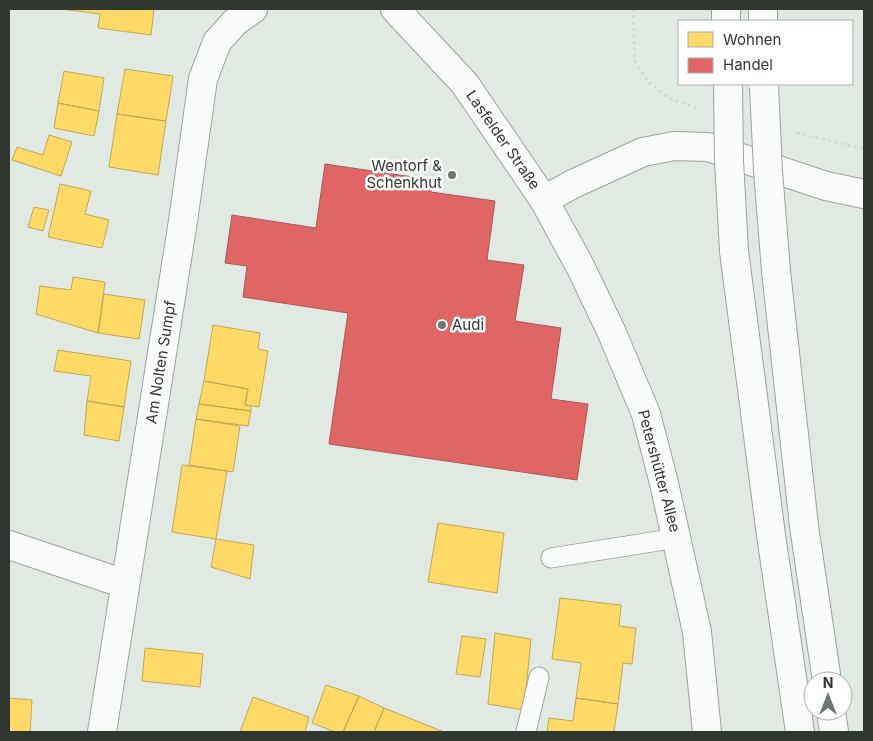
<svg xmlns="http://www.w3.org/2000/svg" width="873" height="741" font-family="Inter,sans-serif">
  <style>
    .homes { fill: #ffd966; stroke: #c1a856 }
    .shops { fill: #e06666; stroke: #ab5856 }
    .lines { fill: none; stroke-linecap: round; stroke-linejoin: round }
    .service-casing { stroke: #9ca39d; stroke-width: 21 }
    .minor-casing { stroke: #9ca39d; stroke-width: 30 }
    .tertiary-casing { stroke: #9ca39d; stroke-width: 30 }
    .trunk-casing { stroke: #9ca39d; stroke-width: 30 }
    .path { stroke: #d3d6d4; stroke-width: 3; stroke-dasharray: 2.5 4; stroke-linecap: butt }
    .service { stroke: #fafcfb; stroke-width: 19 }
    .minor { stroke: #fafcfb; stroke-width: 28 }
    .tertiary { stroke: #fafcfb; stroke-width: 28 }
    .trunk { stroke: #fafcfb; stroke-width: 28 }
    .trunk-bridge-casing { stroke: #9ca39d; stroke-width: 30; stroke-linecap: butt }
    .trunk-bridge { stroke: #fafcfb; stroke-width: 28 }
    .poi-dot { fill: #6e766f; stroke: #fff; stroke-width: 2 }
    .labels { text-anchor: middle; stroke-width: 5; stroke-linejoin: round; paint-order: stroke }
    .street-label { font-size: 15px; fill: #303731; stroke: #fff }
    .poi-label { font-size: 15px; fill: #303731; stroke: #fff; text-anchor: end }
  </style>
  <rect width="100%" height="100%" fill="#e0eae2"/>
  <!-- homes -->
  <path class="homes" d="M61 9H154L151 35 98 28 100 14Z
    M125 69 173 76 166 121 117 114Z
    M64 71 104 78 99 111 58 103Z
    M58 103 99 111 94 136 54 128Z
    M117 114 166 121 158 175 109 167Z
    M49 135 72 142 61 176 12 160 17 147 43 155Z
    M60 184 91 191 85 214 109 220 102 248 48 237Z
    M34 207 49 210 43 231 28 227Z
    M73 277 105 282 98 333 36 314 40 286 71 290Z
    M104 294 145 300 139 339 98 333Z
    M213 325 260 333 258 349 268 351 259 407 245 405 248 389 204 381Z
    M58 350 131 361 124 407 87 401 91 376 54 371Z
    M204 381 248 389 245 405 251 406V411L199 404Z
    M87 401 124 407 119 441 84 435Z
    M199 404 251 411 248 426 196 419Z
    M196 419 240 426 233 472 189 465Z
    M182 465 227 471 216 539 172 532Z
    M438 523 504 533 497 593 428 582Z
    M216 539 254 545 250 579 211 567Z
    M560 598 621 605 619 626 636 628 632 664 623 663 618 704 576 698 581 663 552 659Z
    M495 633 531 639 524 710 488 704Z
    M462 636 486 639 480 677 456 674Z
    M145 648 203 654 200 687 142 681Z
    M326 685 359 696 343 732H335L312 723Z
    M359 696 384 708 374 732H343Z
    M253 697 309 717 305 732H240Z
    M9 698 32 700 30 732H9Z
    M576 698 618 704 614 732H547L549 718 573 721Z
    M384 708 444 732H374Z"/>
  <!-- shops -->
  <path class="shops" d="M325 164 433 180 431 192 495 201 487 260 524 265 515 321 561 328 551 399 588 404 577 480 329 444 348 313 243 297 247 266 225 263 232 215 316 228Z"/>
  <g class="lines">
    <!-- service casing -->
    <g class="service-casing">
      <path id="service" d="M551 558 677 538
        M526 732 539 677"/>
    </g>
    <!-- minor casing -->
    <g class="minor-casing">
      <path id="minor" d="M544 200 573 184 643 152 674 146 708 147 826 186 864 194
        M9 545 125 584
        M102 732 183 221 203 79 217 42 235 22 253 9"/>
    </g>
    <!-- tertiary casing -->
    <g class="tertiary-casing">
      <path id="tertiary" d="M395 9 465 84 544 200 581 268 612 333 646 414 664 483 697 632 707 732"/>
    </g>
    <!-- trunk casing -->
    <g class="trunk-casing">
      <path id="trunk" d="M726 9V21
        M763 9V21
        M734 251 771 535 800 732
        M776 271 804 526 827 681
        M831 711 834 732"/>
    </g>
    <!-- path -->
    <path class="path" d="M633 9 635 61 649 83 673 100 698 108
      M797 133 864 149"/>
    <!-- service -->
    <use href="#service" class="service"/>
    <!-- minor -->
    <use href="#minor" class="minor"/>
    <!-- tertiary -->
    <use href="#tertiary" class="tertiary"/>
    <!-- trunk -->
    <use href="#trunk" class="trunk"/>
    <!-- trunk-bridge casing -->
    <g class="trunk-bridge-casing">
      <path id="trunk-bridge" d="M728 84 729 161 734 251
        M764 87 768 171 776 271"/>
    </g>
    <!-- trunk-bridge -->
    <use href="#trunk-bridge" class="trunk-bridge"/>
  </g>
  <!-- markers -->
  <g class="poi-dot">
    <circle cx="452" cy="175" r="5"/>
    <circle cx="442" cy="325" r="5"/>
  </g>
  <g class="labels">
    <!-- street labels -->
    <g class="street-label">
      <text transform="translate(503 140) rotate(55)" y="5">Lasfelder Straße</text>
      <text transform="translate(161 362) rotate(-81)" y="5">Am Nolten Sumpf</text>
      <text transform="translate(659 471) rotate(75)" y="5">Petershütter Allee</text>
    </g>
    <!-- poi labels -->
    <g class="poi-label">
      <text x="442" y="171">Wentorf &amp;<tspan x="442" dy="17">Schenkhut</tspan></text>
      <text x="452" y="330" text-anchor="start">Audi</text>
    </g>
  </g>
  <!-- border -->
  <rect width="873" height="741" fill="none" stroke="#303731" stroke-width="20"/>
  <!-- legend -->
  <rect x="678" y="20" width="175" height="65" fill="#ffffff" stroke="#acafad"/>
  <rect x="688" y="32" width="25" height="15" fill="#ffd966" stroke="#acafad"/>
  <text x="723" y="45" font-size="15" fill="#303731">Wohnen</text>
  <rect x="688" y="58" width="25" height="15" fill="#e06666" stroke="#acafad"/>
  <text x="723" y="70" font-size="15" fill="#303731">Handel</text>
  <!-- north arrow -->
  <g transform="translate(828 696)"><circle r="24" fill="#ffffff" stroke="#acafad"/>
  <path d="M0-4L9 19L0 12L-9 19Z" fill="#6e766f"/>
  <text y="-8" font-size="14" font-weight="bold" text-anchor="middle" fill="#303731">N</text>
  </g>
</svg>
